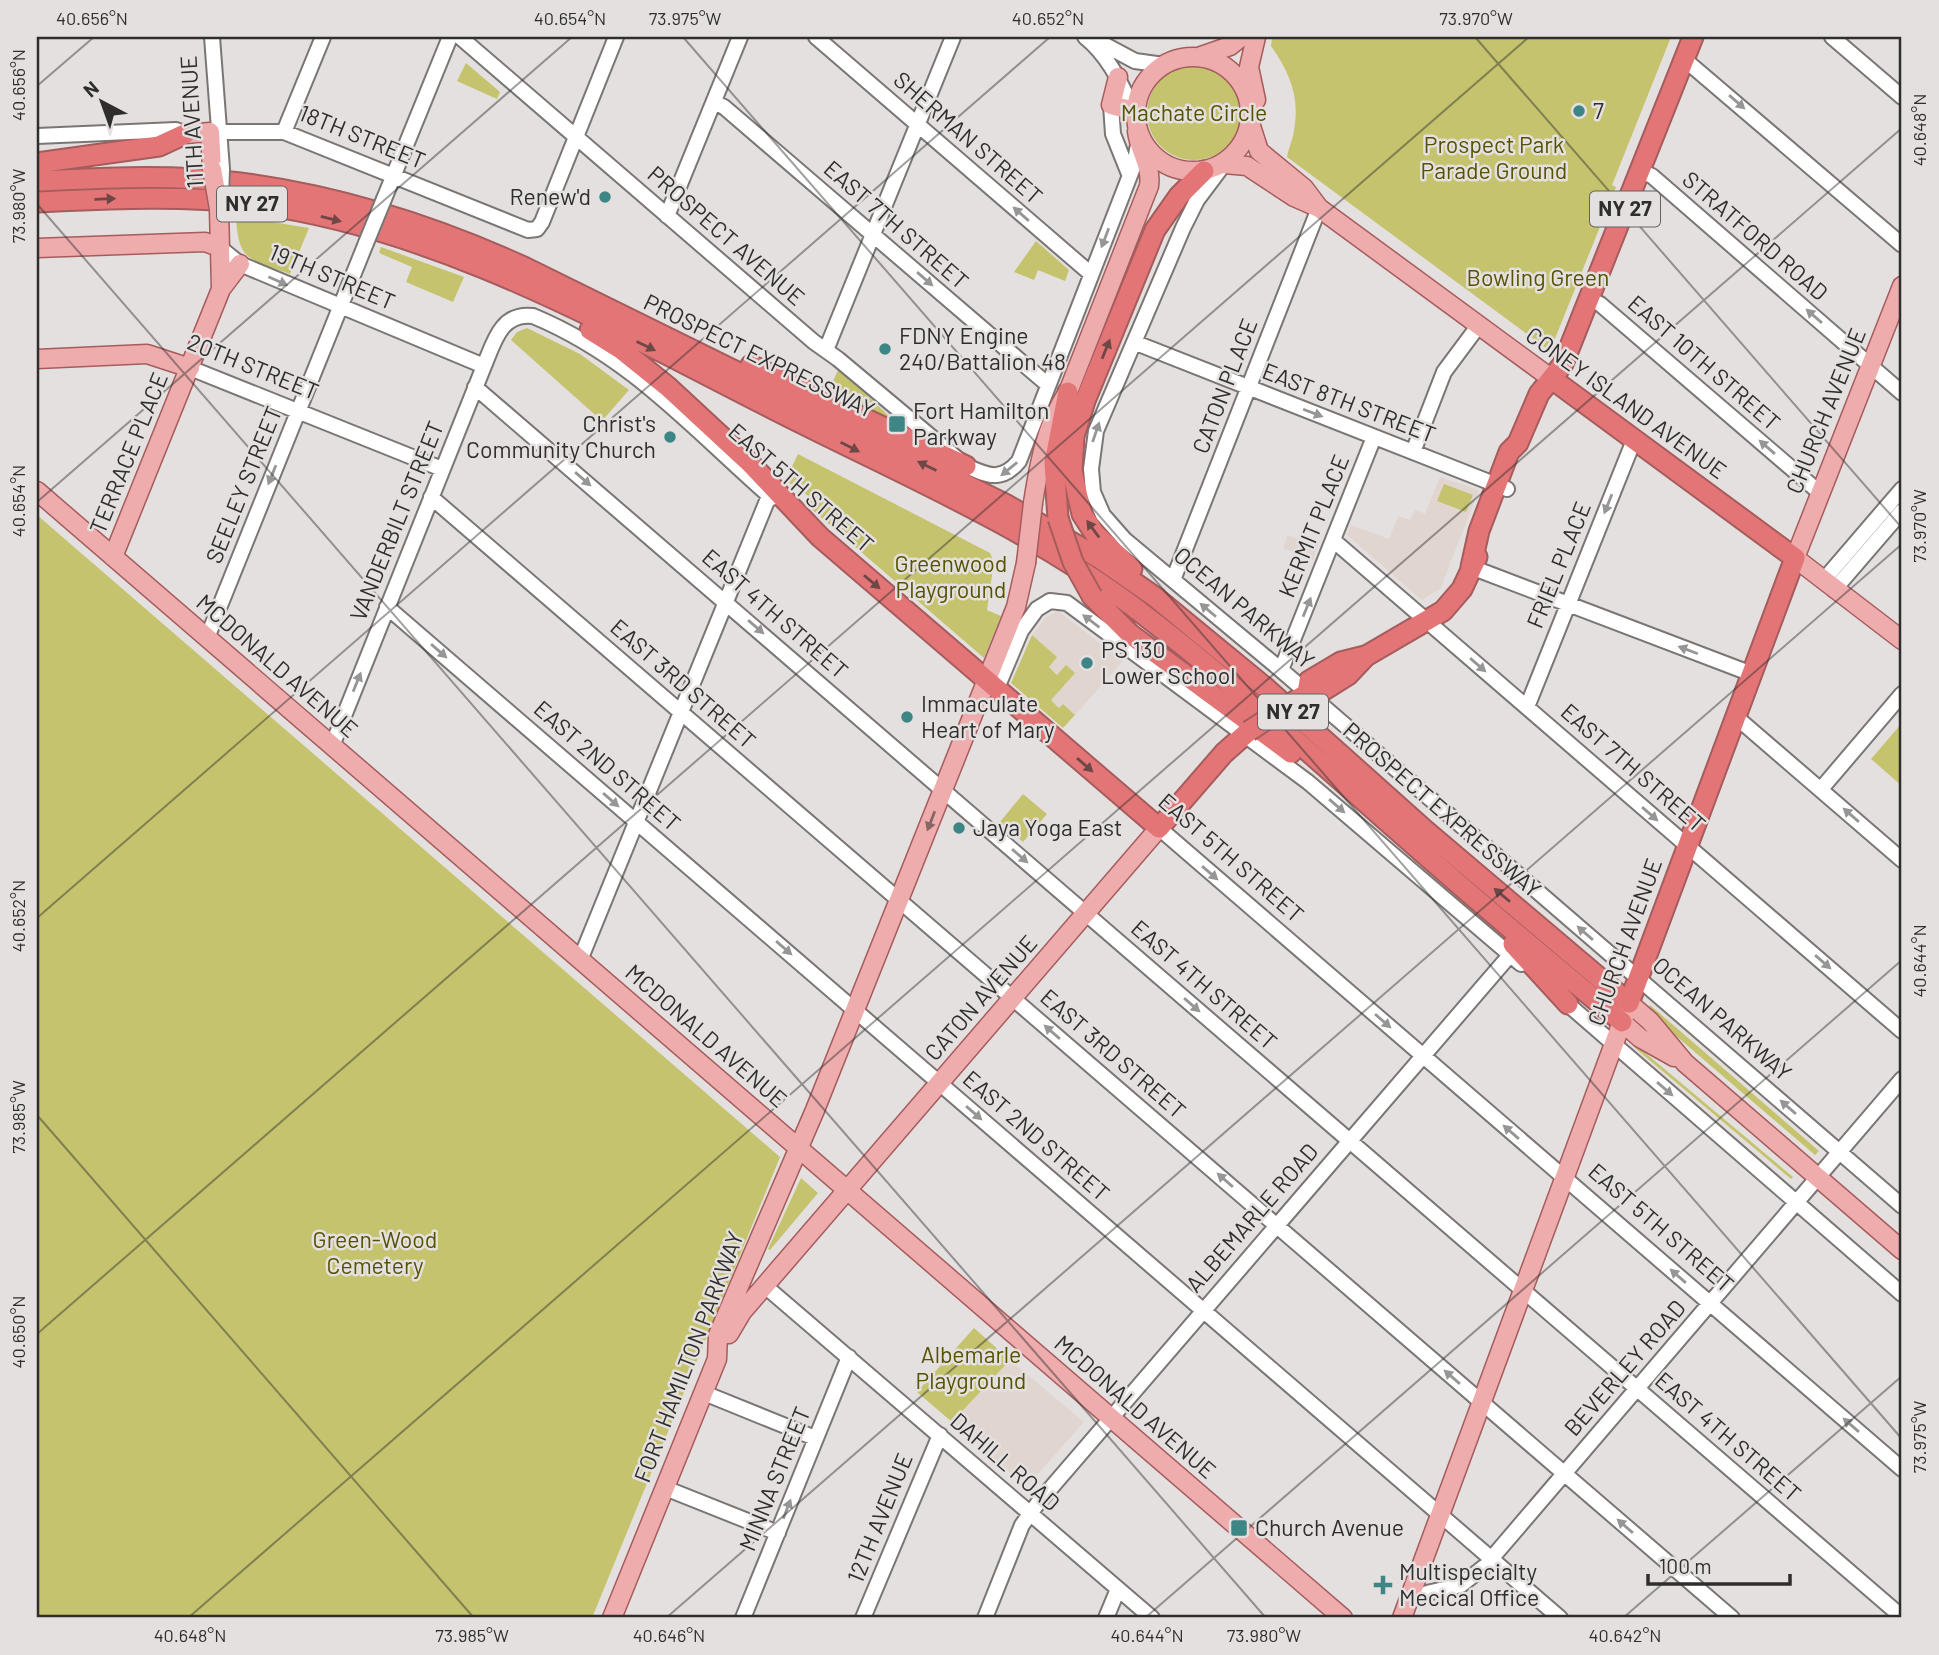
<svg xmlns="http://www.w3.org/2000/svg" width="1939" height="1655" font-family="Barlow,sans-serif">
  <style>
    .built { fill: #e0d5cf }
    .green { fill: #c5c36d }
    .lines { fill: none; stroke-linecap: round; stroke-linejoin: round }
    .minor-casing { stroke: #797674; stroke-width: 18 }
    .major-casing { stroke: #a55c5d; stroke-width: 21 }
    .highway-casing { stroke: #a55c5d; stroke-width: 23 }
    .minor { stroke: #fff; stroke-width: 14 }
    .major { stroke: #efacad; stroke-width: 18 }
    .highway { stroke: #e47577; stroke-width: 19 }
    .minor-bridge-casing { stroke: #797674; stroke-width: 18; stroke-linecap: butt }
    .major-bridge-casing { stroke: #a55c5d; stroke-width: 21; stroke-linecap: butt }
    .highway-bridge-casing { stroke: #a55c5d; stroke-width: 23; stroke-linecap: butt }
    .minor-bridge { stroke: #fff; stroke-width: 14 }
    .major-bridge { stroke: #efacad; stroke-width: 18 }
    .highway-bridge { stroke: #e47577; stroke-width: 19 }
    .oneway { fill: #979696 }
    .oneway2 { fill: #6e4747 }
    .oneway3 { fill: #856767 }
    .ticks { fill: none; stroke: #2f2e2d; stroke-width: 2; stroke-opacity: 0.45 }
    .poi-dot { fill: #3e8685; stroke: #e4e0df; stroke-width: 2.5 }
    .labels { text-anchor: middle; stroke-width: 5; stroke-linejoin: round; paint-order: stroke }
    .shield { fill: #e4e0df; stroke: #656362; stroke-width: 2 }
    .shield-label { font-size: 21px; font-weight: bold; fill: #2f2e2d }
    .poi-label { font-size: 23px; fill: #2f2e2d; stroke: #e4e0df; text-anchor: start }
    .park-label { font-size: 23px; fill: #565202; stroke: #e4e0df }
    .street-label { font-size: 23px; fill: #2f2e2d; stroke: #e4e0df }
    .neatline { fill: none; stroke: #2f2e2d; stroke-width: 2.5 }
    .ticks-label { font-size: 18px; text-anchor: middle; fill: #2f2e2d }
  </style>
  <rect width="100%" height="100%" fill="#e4e0df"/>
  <!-- built -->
  <path class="built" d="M1440 477 1479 490 1440 589 1422 600 1347 535 1351 525 1389 539 1398 516 1410 520 1415 510 1425 514Z
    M1288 535 1318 545 1313 560 1283 548Z
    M1058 611 1123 661 1075 715 1062 704 1060 708 1051 700 1058 675 1049 667 1057 657 1032 635 1045 618Z
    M1010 1360 1084 1422 1026 1487 952 1422Z"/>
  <!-- green -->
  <path class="green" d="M1272 37H1671L1612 185 1616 187 1550 351 1287 157C1288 149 1293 140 1294 130 1300 97 1290 73 1271 46Z
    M466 63 500 92 497 99 457 81Z
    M1147 113a47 47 0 1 1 94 0a47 47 0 1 1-94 0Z
    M236 216 309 228 290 274C251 259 238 263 236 216Z
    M1036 241 1069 270 1065 281 1038 270 1034 280 1014 272Z
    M381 247 464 277 453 302 406 282 412 267 379 253Z
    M527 328 580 354 629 390 602 421 511 340 517 332Z
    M839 368 898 425 828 392Z
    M798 454 990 553 994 562 987 610 1001 616 984 658 809 507 807 495 788 482 789 473Z
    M1444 484 1473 495 1466 512 1437 501Z
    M37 515 780 1157 592 1618H37Z
    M1032 635 1057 657 1049 667 1057 675 1066 665 1075 673 1051 700 1059 708 1063 704 1075 715 1063 728 1011 683Z
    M1902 723V786L1871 759Z
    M1023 794 1047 814 1023 842 1000 822Z
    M1650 1005 1819 1151 1815 1155 1647 1011Z
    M1637 1046 1793 1177 1791 1179 1635 1048Z
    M801 1178 818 1193 770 1250 768 1249Z
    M974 1328 1010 1360 952 1422 917 1392Z"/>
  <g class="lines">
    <!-- minor casing -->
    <g class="minor-casing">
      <path id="minor" d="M212 37 222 169
        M460 37 814 342 838 359 966 466C988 476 1002 482 1019 461L1134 165 1138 145
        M816 37 1091 274
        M1085 37C1109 56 1121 84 1134 111
        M1832 37 1902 97
        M1097 46 1105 45 1135 61 1164 65
        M1684 59 1902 245
        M714 102 724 107 1047 384
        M1111 105 1113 134 1129 174
        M210 132H284L528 230 537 229 542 222 616 37
        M284 132 323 37
        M37 136 176 130 185 134
        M1224 164 1197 200 1183 228 1096 431 1091 469 1093 492 1103 515 1125 540 1281 670 1902 1206
        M1640 171 1652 176 1902 393
        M384 199 450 37
        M667 216 740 37
        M219 247 240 264 484 366
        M1589 299 1600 304 1819 492
        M1136 343 1507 489
        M826 350 953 37
        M190 368 442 469
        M475 387 1902 1617
        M1413 452 1444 372 1479 325
        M431 497 1732 1618
        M1333 540 1902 1031
        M1471 567 1752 674
        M1173 580 1319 208
        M1823 581 1902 489
        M1834 590 1902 511
        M387 607 1560 1618
        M207 638 366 243
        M1281 670 1374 437
        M997 688 1021 631 1037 609 1050 601 1067 603 1308 782 1521 964
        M1527 707 1634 440
        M1736 717 1902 860
        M332 746 484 366C494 342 501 312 533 316 632 357 694 430 772 498
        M1821 789 1902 694
        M1159 828 1902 1469
        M580 960 769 496
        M1563 1000 1902 1294
        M765 1286 1152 1618
        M704 1393 815 1438
        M665 1488 778 1533
        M1491 1559 1902 1079
        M1427 1593 1461 1585 1484 1567
        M743 1618 849 1357
        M863 1618 940 1435
        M985 1618 1022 1525 1038 1503 1510 955
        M1106 1618 1118 1589"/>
    </g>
    <!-- major casing -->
    <g class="major-casing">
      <path id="major" d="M1256 37 1249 67 1256 100
        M1201 56 1230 46 1241 37
        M1136 114a57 57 0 1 1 114 0a57 57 0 1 1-114 0Z
        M1118 77 1111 105 1134 111
        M1251 126 1259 151 1304 188 1319 208
        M185 134 210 132 212 169
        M1224 164 1247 166 1294 197 1319 208 1552 379
        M37 248 205 242 219 247
        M1902 286 1795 558 1902 640
        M221 289 240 264
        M37 359 147 354 190 368
        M37 491 1343 1618
        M1033 503C1039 464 1046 425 1068 392L1149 186C1152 165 1139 151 1137 131
        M113 557 221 289 219 209
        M1622 1022 1640 1038 1674 1057
        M729 1334 742 1312 1159 828
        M612 1618 717 1359 718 1335 815 1110 1016 607 1026 563
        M1402 1618 1629 1003 1650 1021 1685 1063 1902 1250"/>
    </g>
    <!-- highway casing -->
    <g class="highway-casing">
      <path id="highway" d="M37 163 159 146 185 134
        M37 181C104 178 173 174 240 183 341 196 434 226 526 268L1005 504 1099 558 1155 597 1267 689 1426 831 1629 1003 1795 558 1552 379
        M37 202C107 199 178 195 248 203 446 227 626 336 801 423 913 479 1030 530 1131 605 1224 675 1311 754 1398 831 1471 896 1546 959 1622 1022
        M590 330 622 350 668 387 750 463 820 537 1159 828 1224 753 1249 731
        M751 365 966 466
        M1058 518 1054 463 1068 392
        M1471 567 1479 531 1509 452 1518 443 1539 394 1563 364 1693 37
        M1132 569 1095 534 1082 514 1072 471 1074 436 1085 401 1155 230 1179 196 1204 171
        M1092 596 1130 634 1291 753
        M1307 693 1309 681 1341 662 1365 656
        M1298 699 1307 693 1321 692 1348 675 1366 656 1443 611 1462 589 1477 557
        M1513 944 1568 1004"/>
    </g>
    <!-- minor -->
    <use href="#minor" class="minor"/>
    <!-- major -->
    <use href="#major" class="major"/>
    <!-- highway -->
    <use href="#highway" class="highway"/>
    <!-- minor-bridge casing -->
    <g class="minor-bridge-casing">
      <path id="minor-bridge" d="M221 197 222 169
        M366 243 384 199"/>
    </g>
    <!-- major-bridge casing -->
    <g class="major-bridge-casing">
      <path id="major-bridge" d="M212 169 219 209
        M1026 563 1033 503"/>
    </g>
    <!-- highway-bridge casing -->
    <g class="highway-bridge-casing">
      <path id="highway-bridge" d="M1058 518 1073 562 1092 596
        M1249 731 1298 699"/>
    </g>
    <!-- minor-bridge -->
    <use href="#minor-bridge" class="minor-bridge"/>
    <!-- major-bridge -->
    <use href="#major-bridge" class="major-bridge"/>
    <!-- highway-bridge -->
    <use href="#highway-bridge" class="highway-bridge"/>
  </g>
  <!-- one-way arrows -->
  <defs><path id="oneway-solid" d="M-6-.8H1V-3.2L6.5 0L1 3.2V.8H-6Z" transform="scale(1.75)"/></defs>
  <g class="oneway">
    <use href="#oneway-solid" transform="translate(1737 102) rotate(41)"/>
    <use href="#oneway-solid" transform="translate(1021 214) rotate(-139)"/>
    <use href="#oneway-solid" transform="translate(1105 238) rotate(111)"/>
    <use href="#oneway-solid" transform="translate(925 279) rotate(41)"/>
    <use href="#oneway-solid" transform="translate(278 281) rotate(24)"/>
    <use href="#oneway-solid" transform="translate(1814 316) rotate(-139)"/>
    <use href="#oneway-solid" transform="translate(1313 413) rotate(21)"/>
    <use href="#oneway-solid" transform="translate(1096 432) rotate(-71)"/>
    <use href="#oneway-solid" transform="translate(1767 447) rotate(-139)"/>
    <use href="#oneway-solid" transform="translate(1009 469) rotate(141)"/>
    <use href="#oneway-solid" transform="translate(272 475) rotate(112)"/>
    <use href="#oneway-solid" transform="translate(583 479) rotate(41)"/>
    <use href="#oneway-solid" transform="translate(1608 504) rotate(112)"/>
    <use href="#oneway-solid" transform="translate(1307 607) rotate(-68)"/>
    <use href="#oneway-solid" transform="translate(1208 610) rotate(-140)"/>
    <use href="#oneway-solid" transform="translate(1091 621) rotate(-143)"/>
    <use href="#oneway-solid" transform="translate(756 627) rotate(41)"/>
    <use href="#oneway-solid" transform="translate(1688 650) rotate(-159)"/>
    <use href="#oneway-solid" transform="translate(439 651) rotate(41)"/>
    <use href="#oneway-solid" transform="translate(1478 665) rotate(41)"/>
    <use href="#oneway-solid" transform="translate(357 682) rotate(-68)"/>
    <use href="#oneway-solid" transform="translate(611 800) rotate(41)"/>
    <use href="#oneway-solid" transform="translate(1337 806) rotate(41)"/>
    <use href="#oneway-solid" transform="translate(1650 814) rotate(41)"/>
    <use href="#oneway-solid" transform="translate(1851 815) rotate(-139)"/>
    <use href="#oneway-solid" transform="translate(1020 856) rotate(41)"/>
    <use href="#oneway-solid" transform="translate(1210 873) rotate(41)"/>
    <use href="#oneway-solid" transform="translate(1585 933) rotate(-139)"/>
    <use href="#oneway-solid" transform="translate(784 948) rotate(41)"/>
    <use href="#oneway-solid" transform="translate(1823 962) rotate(41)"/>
    <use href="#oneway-solid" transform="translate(1192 1005) rotate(41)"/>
    <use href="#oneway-solid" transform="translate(1383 1021) rotate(41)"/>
    <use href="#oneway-solid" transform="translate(1052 1032) rotate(-139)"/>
    <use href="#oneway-solid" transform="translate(1665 1089) rotate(41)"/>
    <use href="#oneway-solid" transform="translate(1788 1107) rotate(-139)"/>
    <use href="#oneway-solid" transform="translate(974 1113) rotate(41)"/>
    <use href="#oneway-solid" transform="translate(1511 1132) rotate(-139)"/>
    <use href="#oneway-solid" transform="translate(1225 1180) rotate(-139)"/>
    <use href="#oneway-solid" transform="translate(1678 1276) rotate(-139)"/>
    <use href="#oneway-solid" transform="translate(1452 1377) rotate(-139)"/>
    <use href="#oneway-solid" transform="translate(1851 1425) rotate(-139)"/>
    <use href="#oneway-solid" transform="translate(787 1509) rotate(-69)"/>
    <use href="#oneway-solid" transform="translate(1625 1526) rotate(-139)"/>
  </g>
  <g class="oneway2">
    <use href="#oneway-solid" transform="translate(105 199) rotate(-2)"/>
    <use href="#oneway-solid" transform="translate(331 219) rotate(14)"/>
    <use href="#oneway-solid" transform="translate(646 346) rotate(26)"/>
    <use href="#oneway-solid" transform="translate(1106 349) rotate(-68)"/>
    <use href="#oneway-solid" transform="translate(850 447) rotate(27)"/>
    <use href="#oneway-solid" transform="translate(927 466) rotate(-154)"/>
    <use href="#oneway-solid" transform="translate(1093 529) rotate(-126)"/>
    <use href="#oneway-solid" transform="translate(872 582) rotate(40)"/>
    <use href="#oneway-solid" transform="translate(1085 765) rotate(41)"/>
    <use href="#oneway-solid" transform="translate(1502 895) rotate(-140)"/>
  </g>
  <use class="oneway3" href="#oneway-solid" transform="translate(931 821) rotate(111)"/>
  <!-- ticks -->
  <path class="ticks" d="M683 37 1902 1439M1475 37 1902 528M37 86 94 37M37 204 1266 1618M37 502 572 37M37 918 1050 37M37 1115 474 1618M37 1334 1529 37M188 1618 1902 128M666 1618 1902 544M1145 1618 1902 960M1623 1618 1902 1376"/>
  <!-- markers -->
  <g class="poi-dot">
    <circle cx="1579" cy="111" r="7"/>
    <circle cx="605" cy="197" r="7"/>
    <circle cx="885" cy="349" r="7"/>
    <rect x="888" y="415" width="18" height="18" rx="3.5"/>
    <circle cx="670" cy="437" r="7"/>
    <circle cx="1087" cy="663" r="7"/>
    <circle cx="907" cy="717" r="7"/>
    <circle cx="959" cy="828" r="7"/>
    <rect x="1230" y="1519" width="18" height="18" rx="3.5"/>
    <path d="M1379.5 1574.5h7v7h7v7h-7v7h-7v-7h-7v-7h7z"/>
  </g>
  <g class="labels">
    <!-- shield labels -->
    <g class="shield">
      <rect x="217" y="186.5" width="70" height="35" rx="5"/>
      <rect x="1590" y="191.5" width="70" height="35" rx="5"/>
      <rect x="1258" y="694.5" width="70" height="35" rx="5"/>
    </g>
    <g class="shield-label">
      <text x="252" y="211">NY 27</text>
      <text x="1625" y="216">NY 27</text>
      <text x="1293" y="719">NY 27</text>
    </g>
    <!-- poi labels -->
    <g class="poi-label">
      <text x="1593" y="119">7</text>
      <text x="591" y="205" text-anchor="end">Renew'd</text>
      <text x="899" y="344">FDNY Engine<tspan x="899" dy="26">240/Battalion 48</tspan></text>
      <text x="913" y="419">Fort Hamilton<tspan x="913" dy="26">Parkway</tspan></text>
      <text x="656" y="432" text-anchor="end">Christ's<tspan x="656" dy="26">Community Church</tspan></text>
      <text x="1101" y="658">PS 130<tspan x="1101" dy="26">Lower School</tspan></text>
      <text x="921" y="712">Immaculate<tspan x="921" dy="26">Heart of Mary</tspan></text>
      <text x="973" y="836">Jaya Yoga East</text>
      <text x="1255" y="1536">Church Avenue</text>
      <text x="1399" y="1580">Multispecialty<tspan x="1399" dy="26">Mecical Office</tspan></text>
    </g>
    <!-- park labels -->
    <g class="park-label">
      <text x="1194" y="121">Machate Circle</text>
      <text x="1494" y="153">Prospect Park<tspan x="1494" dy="26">Parade Ground</tspan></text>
      <text x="1538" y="286">Bowling Green</text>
      <text x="951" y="572">Greenwood<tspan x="951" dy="26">Playground</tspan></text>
      <text x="375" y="1248">Green-Wood<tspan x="375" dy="26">Cemetery</tspan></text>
      <text x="971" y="1363">Albemarle<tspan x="971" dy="26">Playground</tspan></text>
    </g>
    <!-- street labels -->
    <g class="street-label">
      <text transform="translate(192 122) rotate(-93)" y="8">11TH AVENUE</text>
      <text transform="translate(362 137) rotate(22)" y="8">18TH STREET</text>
      <text transform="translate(968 138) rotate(41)" y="8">SHERMAN STREET</text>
      <text transform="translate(896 225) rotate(41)" y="8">EAST 7TH STREET</text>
      <text transform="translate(726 236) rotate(41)" y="8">PROSPECT AVENUE</text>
      <text transform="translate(1755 236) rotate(41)" y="8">STRATFORD ROAD</text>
      <text transform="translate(332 277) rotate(23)" y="8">19TH STREET</text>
      <text transform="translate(759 356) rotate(26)" y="8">PROSPECT EXPRESSWAY</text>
      <text transform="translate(1704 363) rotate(41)" y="8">EAST 10TH STREET</text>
      <text transform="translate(253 367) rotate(22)" y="8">20TH STREET</text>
      <text transform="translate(1225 386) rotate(-69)" y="8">CATON PLACE</text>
      <text transform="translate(1349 403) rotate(21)" y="8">EAST 8TH STREET</text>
      <text transform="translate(1626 403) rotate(36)" y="8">CONEY ISLAND AVENUE</text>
      <text transform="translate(1826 411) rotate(-68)" y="8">CHURCH AVENUE</text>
      <text transform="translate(129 453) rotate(-68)" y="8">TERRACE PLACE</text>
      <text transform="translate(244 485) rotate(-68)" y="8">SEELEY STREET</text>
      <text transform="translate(801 488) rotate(41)" y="8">EAST 5TH STREET</text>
      <text transform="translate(397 521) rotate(-68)" y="8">VANDERBILT STREET</text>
      <text transform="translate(1314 526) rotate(-68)" y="8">KERMIT PLACE</text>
      <text transform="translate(1559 565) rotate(-68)" y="8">FRIEL PLACE</text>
      <text transform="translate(1244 608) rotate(40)" y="8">OCEAN PARKWAY</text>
      <text transform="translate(775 614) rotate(41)" y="8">EAST 4TH STREET</text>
      <text transform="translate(277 666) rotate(41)" y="8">MCDONALD AVENUE</text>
      <text transform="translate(683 684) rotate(41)" y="8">EAST 3RD STREET</text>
      <text transform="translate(607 766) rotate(41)" y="8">EAST 2ND STREET</text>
      <text transform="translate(1633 768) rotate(41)" y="8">EAST 7TH STREET</text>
      <text transform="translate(1442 810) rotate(41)" y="8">PROSPECT EXPRESSWAY</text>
      <text transform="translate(1231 858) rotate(41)" y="8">EAST 5TH STREET</text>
      <text transform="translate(1625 942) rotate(-70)" y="8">CHURCH AVENUE</text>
      <text transform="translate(1204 985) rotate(41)" y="8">EAST 4TH STREET</text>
      <text transform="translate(981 998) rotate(-49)" y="8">CATON AVENUE</text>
      <text transform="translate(1722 1019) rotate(41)" y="8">OCEAN PARKWAY</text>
      <text transform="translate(706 1036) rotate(41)" y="8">MCDONALD AVENUE</text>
      <text transform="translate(1113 1054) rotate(41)" y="8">EAST 3RD STREET</text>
      <text transform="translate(1036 1136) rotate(41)" y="8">EAST 2ND STREET</text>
      <text transform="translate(1252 1218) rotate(-49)" y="8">ALBEMARLE ROAD</text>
      <text transform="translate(1661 1228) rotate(41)" y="8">EAST 5TH STREET</text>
      <text transform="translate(689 1357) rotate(-69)" y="8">FORT HAMILTON PARKWAY</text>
      <text transform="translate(1625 1368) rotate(-49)" y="8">BEVERLEY ROAD</text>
      <text transform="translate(1135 1407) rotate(41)" y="8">MCDONALD AVENUE</text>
      <text transform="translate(1728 1437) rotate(41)" y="8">EAST 4TH STREET</text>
      <text transform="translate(1005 1462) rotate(41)" y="8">DAHILL ROAD</text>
      <text transform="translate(775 1479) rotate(-68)" y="8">MINNA STREET</text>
      <text transform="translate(880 1518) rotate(-68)" y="8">12TH AVENUE</text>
    </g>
  </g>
  <!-- border -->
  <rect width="1939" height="1655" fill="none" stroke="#e4e0df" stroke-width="77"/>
  <!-- north arrow -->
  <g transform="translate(102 102) rotate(319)" stroke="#e4e0df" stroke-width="5" paint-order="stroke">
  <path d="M0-5L12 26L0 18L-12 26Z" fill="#2f2e2d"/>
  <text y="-10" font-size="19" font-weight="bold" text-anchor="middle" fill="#2f2e2d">N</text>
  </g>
  <!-- scale -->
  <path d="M1648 1574v10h142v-10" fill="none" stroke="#2f2e2d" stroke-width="3.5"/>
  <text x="1659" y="1574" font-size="21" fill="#2f2e2d" stroke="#e4e0df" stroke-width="5" paint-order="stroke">100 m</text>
  <rect x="38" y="38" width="1862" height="1578" class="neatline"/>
  <g class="ticks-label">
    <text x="92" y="25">40.656°N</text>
    <text x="570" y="25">40.654°N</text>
    <text x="685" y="25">73.975°W</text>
    <text x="1048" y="25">40.652°N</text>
    <text x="1476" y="25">73.970°W</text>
    <text transform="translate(19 85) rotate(-90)" y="6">40.656°N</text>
    <text transform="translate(1920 130) rotate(-90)" y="6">40.648°N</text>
    <text transform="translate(19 206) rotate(-90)" y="6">73.980°W</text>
    <text transform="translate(19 501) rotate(-90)" y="6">40.654°N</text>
    <text transform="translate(1920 526) rotate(-90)" y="6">73.970°W</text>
    <text transform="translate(19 916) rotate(-90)" y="6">40.652°N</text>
    <text transform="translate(1920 961) rotate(-90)" y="6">40.644°N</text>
    <text transform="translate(19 1117) rotate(-90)" y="6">73.985°W</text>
    <text transform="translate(19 1332) rotate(-90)" y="6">40.650°N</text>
    <text transform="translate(1920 1437) rotate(-90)" y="6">73.975°W</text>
    <text x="190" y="1642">40.648°N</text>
    <text x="472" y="1642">73.985°W</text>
    <text x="669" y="1642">40.646°N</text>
    <text x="1147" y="1642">40.644°N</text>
    <text x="1264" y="1642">73.980°W</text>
    <text x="1625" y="1642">40.642°N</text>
  </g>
</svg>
